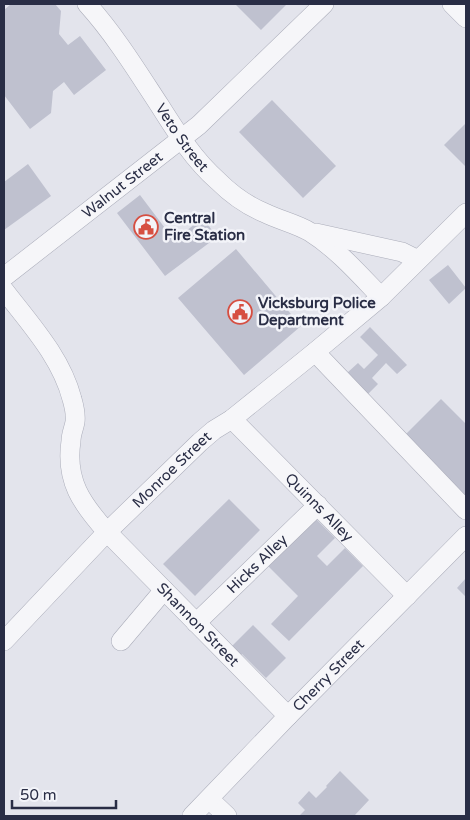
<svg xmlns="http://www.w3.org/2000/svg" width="470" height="820" font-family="'Varela Round',sans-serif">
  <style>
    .building { fill: #bfc1cf }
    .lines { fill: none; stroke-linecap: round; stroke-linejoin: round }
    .minor-casing { stroke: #abadba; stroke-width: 20 }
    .minor { stroke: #f6f6f9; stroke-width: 19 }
    .labels { text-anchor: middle; stroke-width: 5; stroke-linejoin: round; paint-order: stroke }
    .street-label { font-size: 15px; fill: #292d45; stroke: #f3f4f9 }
    .poi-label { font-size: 15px; font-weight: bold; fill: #292d45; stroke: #f3f4f9; text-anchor: start }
  </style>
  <rect width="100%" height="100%" fill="#e3e4ec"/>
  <!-- building -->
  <path class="building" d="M11 4H55L61 11 59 34 68 45 80 36 106 70 74 95 64 82 53 91 51 113 30 129 4 95V10Z
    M235 4H287L261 30Z
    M272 100 336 166 303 198 239 132Z
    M466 123V167L444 145Z
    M28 164 51 196 4 230V182Z
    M140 195 174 240 203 218 217 237 165 276 117 213Z
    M236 249 301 326 244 375 178 298Z
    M448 265 466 288 449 304 429 280Z
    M370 327 407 365 397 374 386 363 372 378 378 384 368 394 347 373 358 363 364 369 378 355 360 337Z
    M441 399 466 424V495L465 497 404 436Z
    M229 499 260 530 195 596 163 564Z
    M315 518 335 538 317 556 327 566 345 548 363 566 289 641 271 624 298 596 268 566Z
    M466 578V597L457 588Z
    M253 625 286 658 266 678 242 654 238 658 229 649Z
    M340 771 369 800 355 815 357 816H299L305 810 298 803 309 791 316 798 327 787 326 786Z"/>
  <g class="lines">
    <!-- minor casing -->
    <g class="minor-casing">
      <g id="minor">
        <path id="s1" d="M87 4C115 35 137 71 160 106 177 133 194 160 218 181 231 194 248 206 265 213 279 220 297 224 310 232 337 249 359 274 381 297"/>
        <path d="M452 4 466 18"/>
        <path d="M316 233 402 252 418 260"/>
        <path id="s2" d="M4 277 199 125 324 4"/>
        <path id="s3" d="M4 290C30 324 61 357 72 399 74 406 76 415 75 422 74 428 71 434 71 441 65 481 82 504 107 532L288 716"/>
        <path d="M315 352 466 510"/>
        <path id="s4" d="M232 419 407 596"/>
        <path id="s5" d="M196 623 318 505"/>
        <path id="s6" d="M4 641 107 532 200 442 214 430 232 419 315 352 381 297 466 213"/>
        <path d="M121 641 164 590"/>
        <path d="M209 799 227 816"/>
        <path id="s7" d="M192 816 288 716 466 536"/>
      </g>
    </g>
    <!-- minor -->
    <use href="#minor" class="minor"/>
  </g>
  <!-- icons -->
  <defs>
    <g id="civic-ring" transform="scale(1.25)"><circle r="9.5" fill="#f3f4f9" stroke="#d64f42" stroke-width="1.5"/><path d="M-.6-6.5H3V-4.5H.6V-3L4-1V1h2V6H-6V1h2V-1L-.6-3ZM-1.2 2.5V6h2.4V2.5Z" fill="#d64f42"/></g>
  </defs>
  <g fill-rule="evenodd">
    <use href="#civic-ring" x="146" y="227"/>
    <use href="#civic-ring" x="240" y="312"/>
  </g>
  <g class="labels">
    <!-- street labels -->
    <g class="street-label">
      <text dy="5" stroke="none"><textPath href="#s1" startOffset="164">Veto Street</textPath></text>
      <text dy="5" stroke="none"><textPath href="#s2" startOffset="150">Walnut Street</textPath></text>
      <text dy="5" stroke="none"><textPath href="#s6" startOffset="240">Monroe Street</textPath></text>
      <text dy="5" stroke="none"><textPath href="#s4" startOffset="124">Quinns Alley</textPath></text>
      <text dy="5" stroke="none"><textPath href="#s5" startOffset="85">Hicks Alley</textPath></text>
      <text dy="5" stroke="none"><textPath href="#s3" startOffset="404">Shannon Street</textPath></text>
      <text dy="5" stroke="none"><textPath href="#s7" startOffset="196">Cherry Street</textPath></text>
    </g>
    <!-- poi labels -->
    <g class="poi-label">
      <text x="164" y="223">Central<tspan x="164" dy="17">Fire Station</tspan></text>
      <text x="258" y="308">Vicksburg Police<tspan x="258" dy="17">Department</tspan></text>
    </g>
  </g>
  <!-- border -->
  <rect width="470" height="820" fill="none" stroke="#292d45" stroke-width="10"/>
  <!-- scale -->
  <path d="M12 800v8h104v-8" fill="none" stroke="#292d45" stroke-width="2.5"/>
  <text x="20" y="800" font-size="15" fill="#292d45" stroke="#f3f4f9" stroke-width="4" paint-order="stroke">50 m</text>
</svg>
